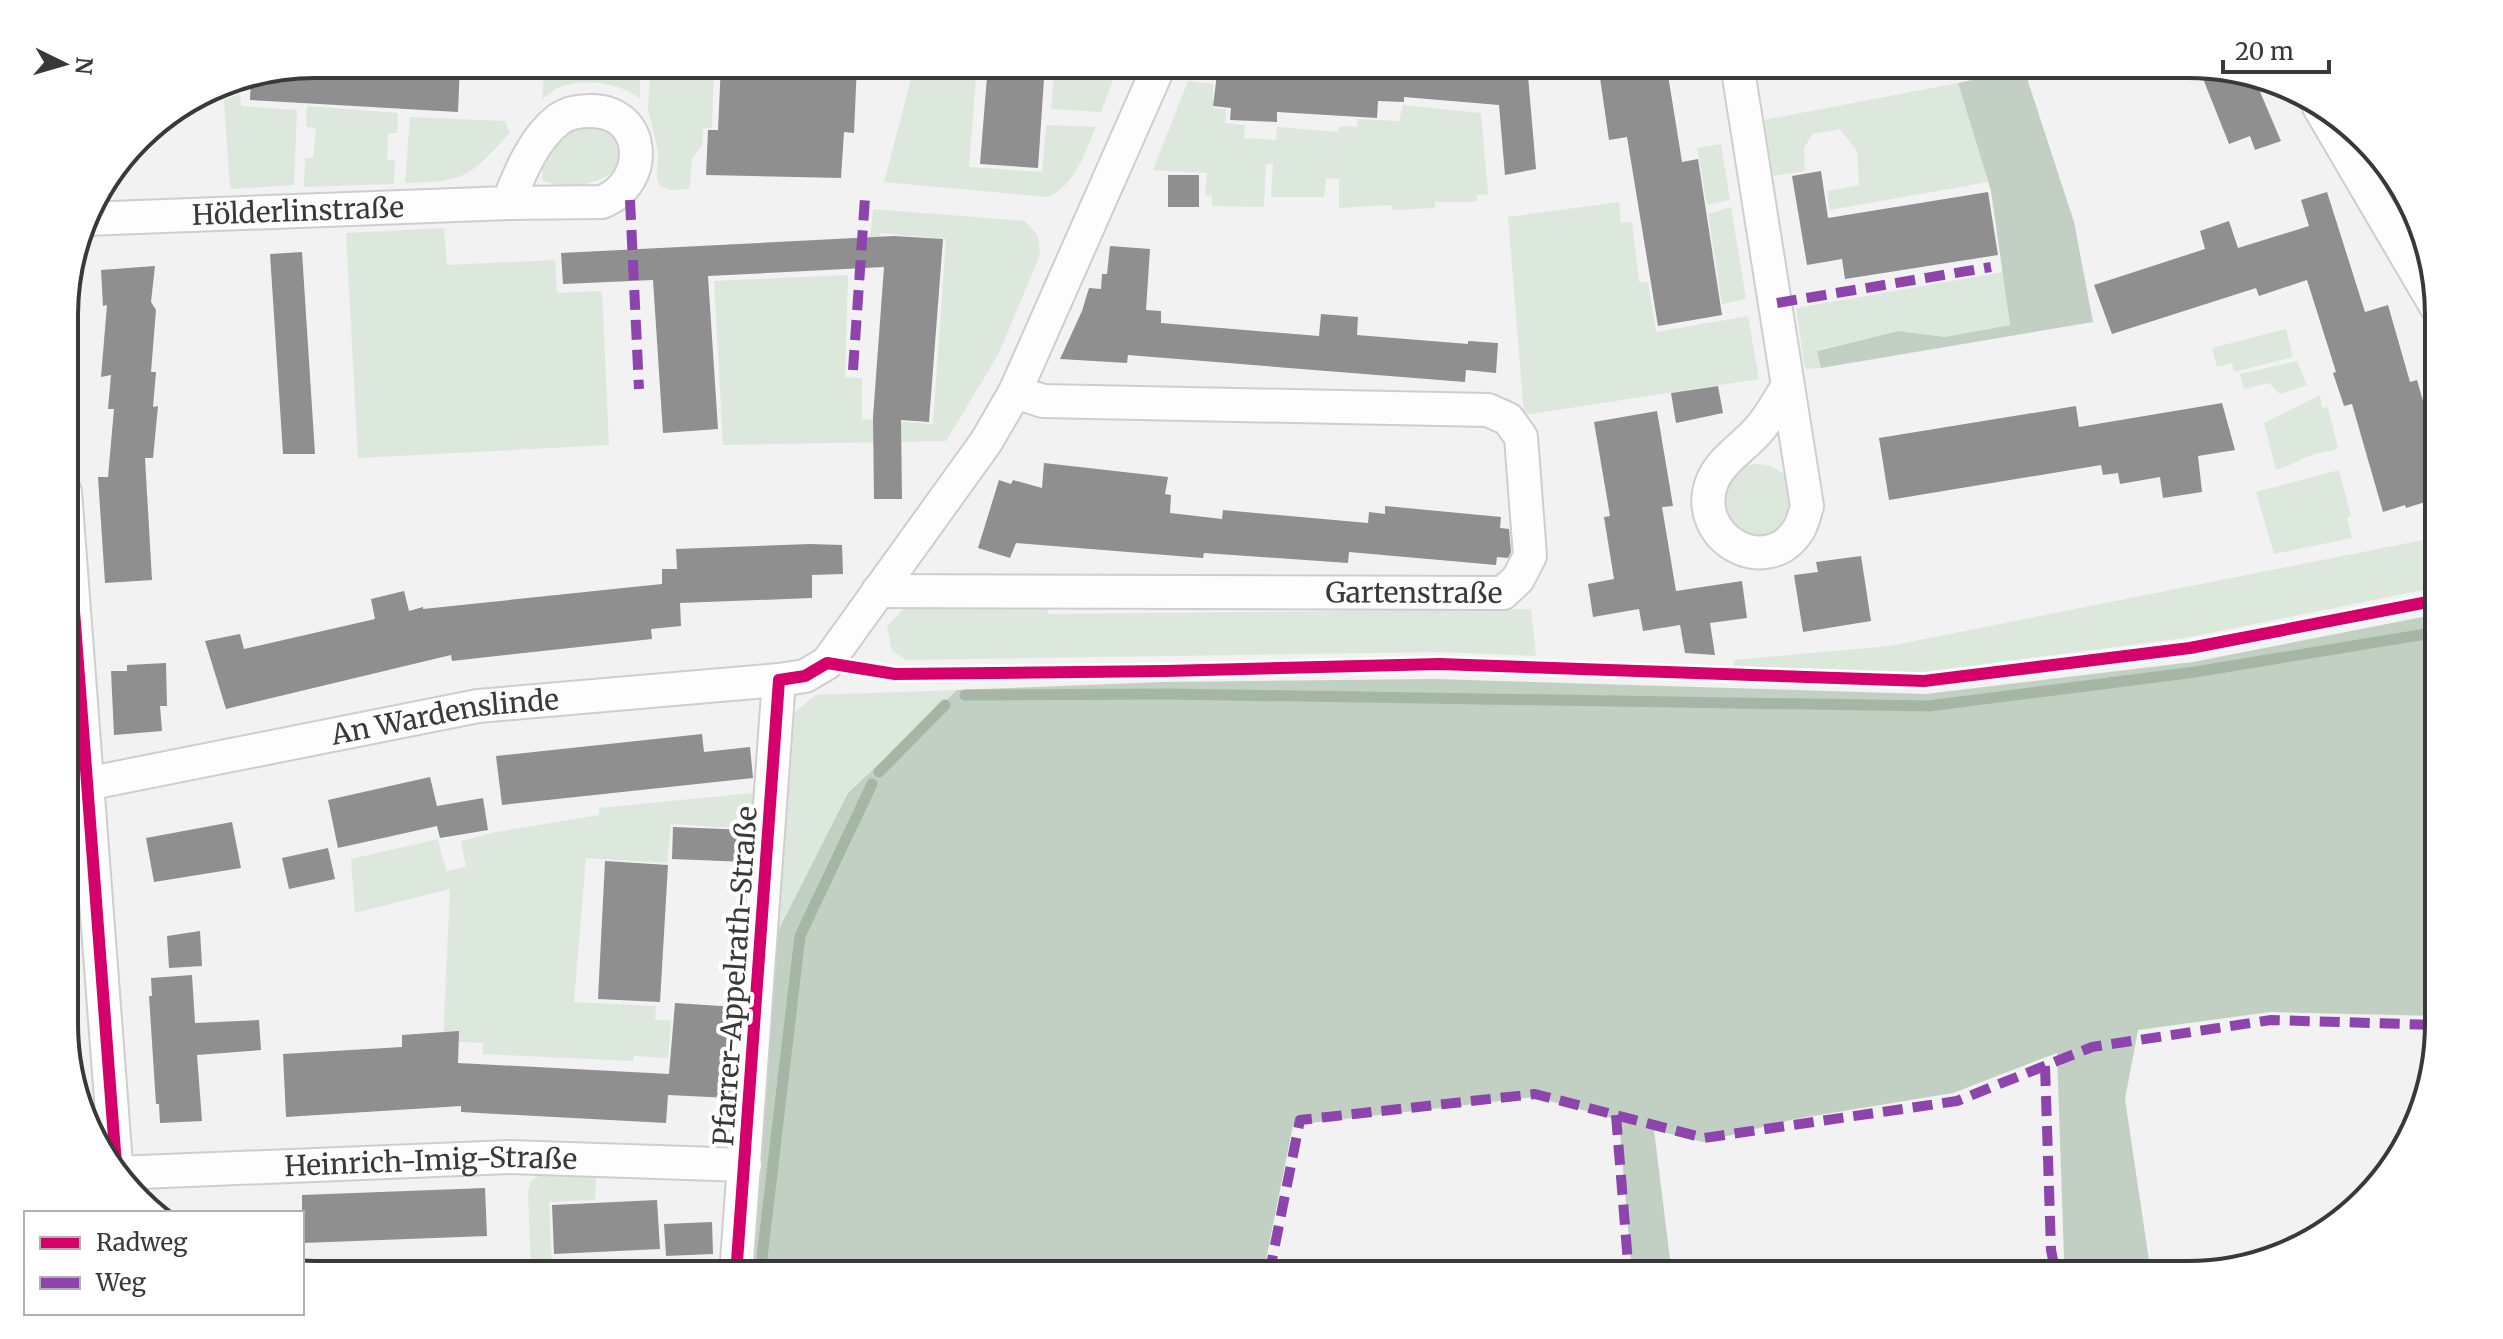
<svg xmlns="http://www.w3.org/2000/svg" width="2503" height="1339" font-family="Merriweather,serif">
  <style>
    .green { fill: #dde8dd }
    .forest { fill: #c1d0c2 }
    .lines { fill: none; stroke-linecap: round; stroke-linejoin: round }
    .stream { stroke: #a5b6a5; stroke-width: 11 }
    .building { fill: #8f8f8f }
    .minor-casing { stroke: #cecece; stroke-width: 36 }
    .minor { stroke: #fdfdfd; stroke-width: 32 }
    .quiet { stroke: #8e44ad; stroke-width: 10; stroke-dasharray: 20 10; stroke-linecap: butt }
    .cycleway-casing { stroke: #fff; stroke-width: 17 }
    .cycleway { stroke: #d6006c; stroke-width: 12 }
    .labels { text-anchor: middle; stroke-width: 8; stroke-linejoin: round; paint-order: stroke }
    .street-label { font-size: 28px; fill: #383938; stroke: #fff }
    .rim { fill: none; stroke: #383938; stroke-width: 4 }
  </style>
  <rect width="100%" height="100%" fill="#f1f2f1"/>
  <!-- green -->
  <path class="green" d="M545 64 636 69 637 74 640 75V99C620 82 582 77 558 88 553 90 547 96 542 99Z
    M915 64H977L969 167 1042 172 1046 125 1096 127C1084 153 1076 185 1048 197L884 182Z
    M1055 64H1119L1101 112 1051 109Z
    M703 72H714L712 128H703L702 146 692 158 690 189 672 190 661 187 657 179 658 151 648 109 650 75 703 77Z
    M1188 81 1213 84V108L1226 109 1225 123 1245 125 1244 138 1276 140 1277 127 1338 132 1339 126 1357 127 1358 119 1399 121 1403 105 1481 113 1488 194 1477 195V202H1435V208L1392 210 1391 205 1339 208V179L1326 178 1324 197H1271L1273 163 1266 164 1264 207 1212 206V195L1205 196 1207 173 1153 170Z
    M1958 83 1988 182 1830 210 1827 191 1859 185 1857 151 1840 129 1813 134 1804 148 1805 171 1773 176 1764 120Z
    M240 94 241 106 297 110 294 185 230 189 224 100Z
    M307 106 398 113 397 133H388L387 160H395L394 184 304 187 305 158H313L316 128 306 127Z
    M410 117 505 121 510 133C469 177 466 182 405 183Z
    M579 125 607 129C648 175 578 196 543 181 537 154 560 139 579 125Z
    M1721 144 1730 200 1707 205 1697 148Z
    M1619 202 1621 223 1632 222 1639 282H1648L1656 332 1748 316 1759 379 1524 415 1508 217Z
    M1731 207 1746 299 1722 304 1708 214Z
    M873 209 1025 221 1038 236 1040 255 999 353 946 441 723 445 714 281 848 275 845 377 862 378V419L933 424 946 239 881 233 880 237H870Z
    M444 228 447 265 555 260 557 293 602 291 609 445 358 458 346 233Z
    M2003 272 2010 325 1945 337 1898 331 1818 350 1821 368 1805 369 1796 308Z
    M2286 329 2293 357 2234 372 2232 363 2217 367 2212 348Z
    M2297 361 2307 385 2280 394 2269 383 2244 389 2240 374Z
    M2320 395 2322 408 2328 407 2338 448C2331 452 2327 451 2319 453 2304 456 2291 466 2276 470L2264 423Z
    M1722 500a36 36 0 1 1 72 0a36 36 0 1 1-72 0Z
    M2339 470 2351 516 2347 518 2352 538 2274 554 2256 492Z
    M2438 537V587L2185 638 1922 672 1734 666 1733 660 1889 646Z
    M911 600 1047 601 1048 614 1531 609 1536 656 1438 652 907 660 892 651 887 627Z
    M957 690 848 793 777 933 795 712 815 695Z
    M753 793 750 829 671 824 667 863 586 858 574 1002 656 1006 655 1020H671L668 1058 634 1056 633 1061 483 1054V1043L443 1041 450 889 355 913 351 859 438 839 446 871 466 867 461 841 496 832 599 815V808Z
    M541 1174 596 1176 595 1200 549 1202 552 1266 691 1261 692 1275H539L531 1271 528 1192 531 1181Z"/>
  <!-- forest -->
  <path class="forest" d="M2024 69 2074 222 2093 322 1821 368 1817 351 1898 331 1945 337 2010 325 1991 191 1958 83Z
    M2438 614 2439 1016 2270 1012 2138 1030 2125 1099 2151 1274 2067 1275 2064 1257 2057 1053 1953 1093 1795 1119 1703 1142 1654 1130 1672 1275H1632L1619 1120 1535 1097 1293 1125 1263 1275H749L777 933 848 793 957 690 1164 682 1435 679 1926 694 2193 662Z"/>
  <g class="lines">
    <!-- stream -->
    <path class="stream" d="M965 695 1169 694 1929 706 2195 672 2438 632
      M879 772 945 705
      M760 1275 800 936 872 784"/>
  </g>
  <!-- building -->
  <path class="building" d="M315 64H460L458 112 250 100 251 77Z
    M721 64H857L854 133 844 132 841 178 706 175 708 130H718Z
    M988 64H1045L1038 168 980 164Z
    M1280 64H1527L1536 169 1505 175 1499 105 1404 97V102L1378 101 1377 118 1277 112V122L1230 120 1231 108 1213 106 1218 66 1280 71Z
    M1598 64H1650L1653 77 1668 75 1682 162 1698 159 1722 315 1658 326 1627 137 1609 140Z
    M2198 66 2255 80 2281 141 2255 150 2250 136 2229 144Z
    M1821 171 1828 218 1988 192 1998 255 1845 279 1842 259 1807 265 1792 176Z
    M1168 175H1199V207H1168Z
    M2327 192 2365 312 2388 305 2410 382 2417 380 2437 450 2438 498 2406 508 2405 505 2383 512 2352 404 2344 406 2333 373 2336 372 2307 280 2259 296 2256 288 2112 334 2094 285 2205 249 2200 231 2229 221 2238 248 2309 226 2301 200Z
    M894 236 943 239 929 422 901 420 902 499H874L873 417 884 267 708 276 718 429 663 433 653 280 563 284 561 253Z
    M1110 246 1150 249 1146 310 1161 311V323L1319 336 1321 314 1358 317 1357 335 1468 344V341L1498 343 1496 373 1466 370 1465 382 1128 355 1127 363 1060 359 1082 311 1089 288 1101 289 1102 274H1107Z
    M302 252 315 454H283L270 254Z
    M155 266 151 302 156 310 151 372H156L153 407 158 406 153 458H145L152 580 105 583 98 477H108L114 409H108L111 375 101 377 107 305 103 306 101 270Z
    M1718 386 1723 413 1676 423 1671 393Z
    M2222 403 2235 450 2198 456 2202 492 2163 498 2160 477 2120 484 2118 473 2103 475 2101 465 1889 500 1879 438 2076 406 2079 427Z
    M1657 411 1673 506 1662 507 1676 591 1742 581 1747 618 1710 623 1715 655 1685 653 1680 625 1643 631 1639 609 1593 617 1588 584 1614 579 1604 517 1610 516 1594 422Z
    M1044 463 1168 477 1165 494 1171 495 1170 513 1222 519 1223 510 1368 523 1369 512 1385 514V506L1501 517 1500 528 1509 529 1511 552 1508 558 1497 557 1496 565 1349 552 1348 563 1204 553 1203 558 1016 543 1010 558 978 548 999 480 1011 484 1013 480 1042 488Z
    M810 544 842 545 843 574 812 575V598L680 603 681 626 651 629 652 639 452 661 451 655 226 709 205 641 240 634 244 649 375 619 371 599 404 591 409 611 423 607V609L662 584V569H677L676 549Z
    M1861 556 1871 621 1803 632 1794 575 1818 572 1816 562Z
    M166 663 167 706H160L162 731 114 735 111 671H127V665Z
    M702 734 704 752 750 747 753 778 502 805 496 756Z
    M430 777 437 806 483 798 488 830 440 838 437 826 338 848 328 800Z
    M232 822 241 868 154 882 146 838Z
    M673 827 749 830 747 862 672 859Z
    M328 848 335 879 289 889 282 858Z
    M605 861 668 865 660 1002 598 999Z
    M200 931 202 966 169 968 167 936Z
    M192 975 195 1023 259 1020 261 1050 197 1055 202 1121 160 1123 159 1104H156L149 996H152L151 978Z
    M675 1003 736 1007 730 1098 668 1095 666 1123 461 1112V1106L286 1117 283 1054 402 1047V1035L459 1031 458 1063 669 1074Z
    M485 1188 487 1236 302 1243V1195Z
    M657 1200 660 1249 554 1254 552 1205Z
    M712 1222 713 1254 666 1256 664 1224Z"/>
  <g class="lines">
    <!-- minor casing -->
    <g class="minor-casing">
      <g id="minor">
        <path d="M1737 64 1807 506C1805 513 1803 522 1799 529 1767 581 1691 538 1712 482 1721 459 1746 446 1761 427 1771 415 1779 400 1788 386"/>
        <path d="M2319 107 2437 308"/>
        <path id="s1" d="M86 219 508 203 602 202C652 182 646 109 589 111 579 111 568 113 559 119 533 139 520 173 508 203"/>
        <path d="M65 492 117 1178"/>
        <path id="s2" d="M878 591 1503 593 1518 579 1530 556 1521 437 1508 419 1488 410 1043 401 1015 392"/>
        <path id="s3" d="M66 788 478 706 779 680 805 676 827 663 986 442 1015 392 1160 64"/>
        <path id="s4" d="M117 1173 510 1157 745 1165"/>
        <path d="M736 1275 779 680"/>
      </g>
    </g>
    <!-- minor -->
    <use href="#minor" class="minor"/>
    <!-- quiet -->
    <path class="quiet" d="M630 200 639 389
      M1777 303 1991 267
      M853 370 865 198
      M2045 1066 2051 1250 2056 1275
      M1616 1115 1629 1275
      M1269 1275 1300 1120 1535 1094 1704 1138 1957 1101 2092 1047 2271 1020 2439 1025"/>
    <!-- cycleway casing -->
    <g class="cycleway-casing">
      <path id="cycleway" d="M65 492 117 1178
        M736 1275 779 680 805 676 827 663 895 674 1165 671 1439 664 1924 681 2190 648 2438 600"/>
    </g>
    <!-- cycleway -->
    <use href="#cycleway" class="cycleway"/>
  </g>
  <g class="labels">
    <!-- street labels -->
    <g class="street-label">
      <text dy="10" stroke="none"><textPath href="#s1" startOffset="212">Hölderlinstraße</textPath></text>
      <text dy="10" stroke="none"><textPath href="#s2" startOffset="536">Gartenstraße</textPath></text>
      <text dy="10" stroke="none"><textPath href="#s3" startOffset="386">An Wardenslinde</textPath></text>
      <text transform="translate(735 976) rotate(-86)" y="10">Pfarrer-Appelrath-Straße</text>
      <text dy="10" stroke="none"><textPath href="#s4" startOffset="314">Heinrich-Imig-Straße</textPath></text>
    </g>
  </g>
  <!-- crop -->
  <path d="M0 0H2503V1339H0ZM315 78H2188A237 237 0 0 1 2425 315V1024A237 237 0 0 1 2188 1261H315A237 237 0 0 1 78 1024V315A237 237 0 0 1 315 78Z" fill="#fff" fill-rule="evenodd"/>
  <path class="rim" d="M315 78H2188A237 237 0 0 1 2425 315V1024A237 237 0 0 1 2188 1261H315A237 237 0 0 1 78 1024V315A237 237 0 0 1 315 78Z"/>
  <!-- legend -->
  <rect x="24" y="1211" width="280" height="104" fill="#ffffff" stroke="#afb0af" stroke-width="2"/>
  <rect x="40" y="1237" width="40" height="12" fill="#d6006c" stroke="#afb0af" stroke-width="2"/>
  <text x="96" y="1251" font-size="24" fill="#383938">Radweg</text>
  <rect x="40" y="1277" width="40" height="12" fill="#8e44ad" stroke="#afb0af" stroke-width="2"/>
  <text x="96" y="1291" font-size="24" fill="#383938">Weg</text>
  <!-- north arrow -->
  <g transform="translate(64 64) rotate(95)" stroke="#ffffff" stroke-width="6" paint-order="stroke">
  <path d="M0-6L14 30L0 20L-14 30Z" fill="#383938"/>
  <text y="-12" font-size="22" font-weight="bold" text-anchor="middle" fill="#383938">N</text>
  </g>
  <!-- scale -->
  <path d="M2223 60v12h106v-12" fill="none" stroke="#383938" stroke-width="4"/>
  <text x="2235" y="60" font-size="24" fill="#383938" stroke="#ffffff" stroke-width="6" paint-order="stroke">20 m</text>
</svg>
